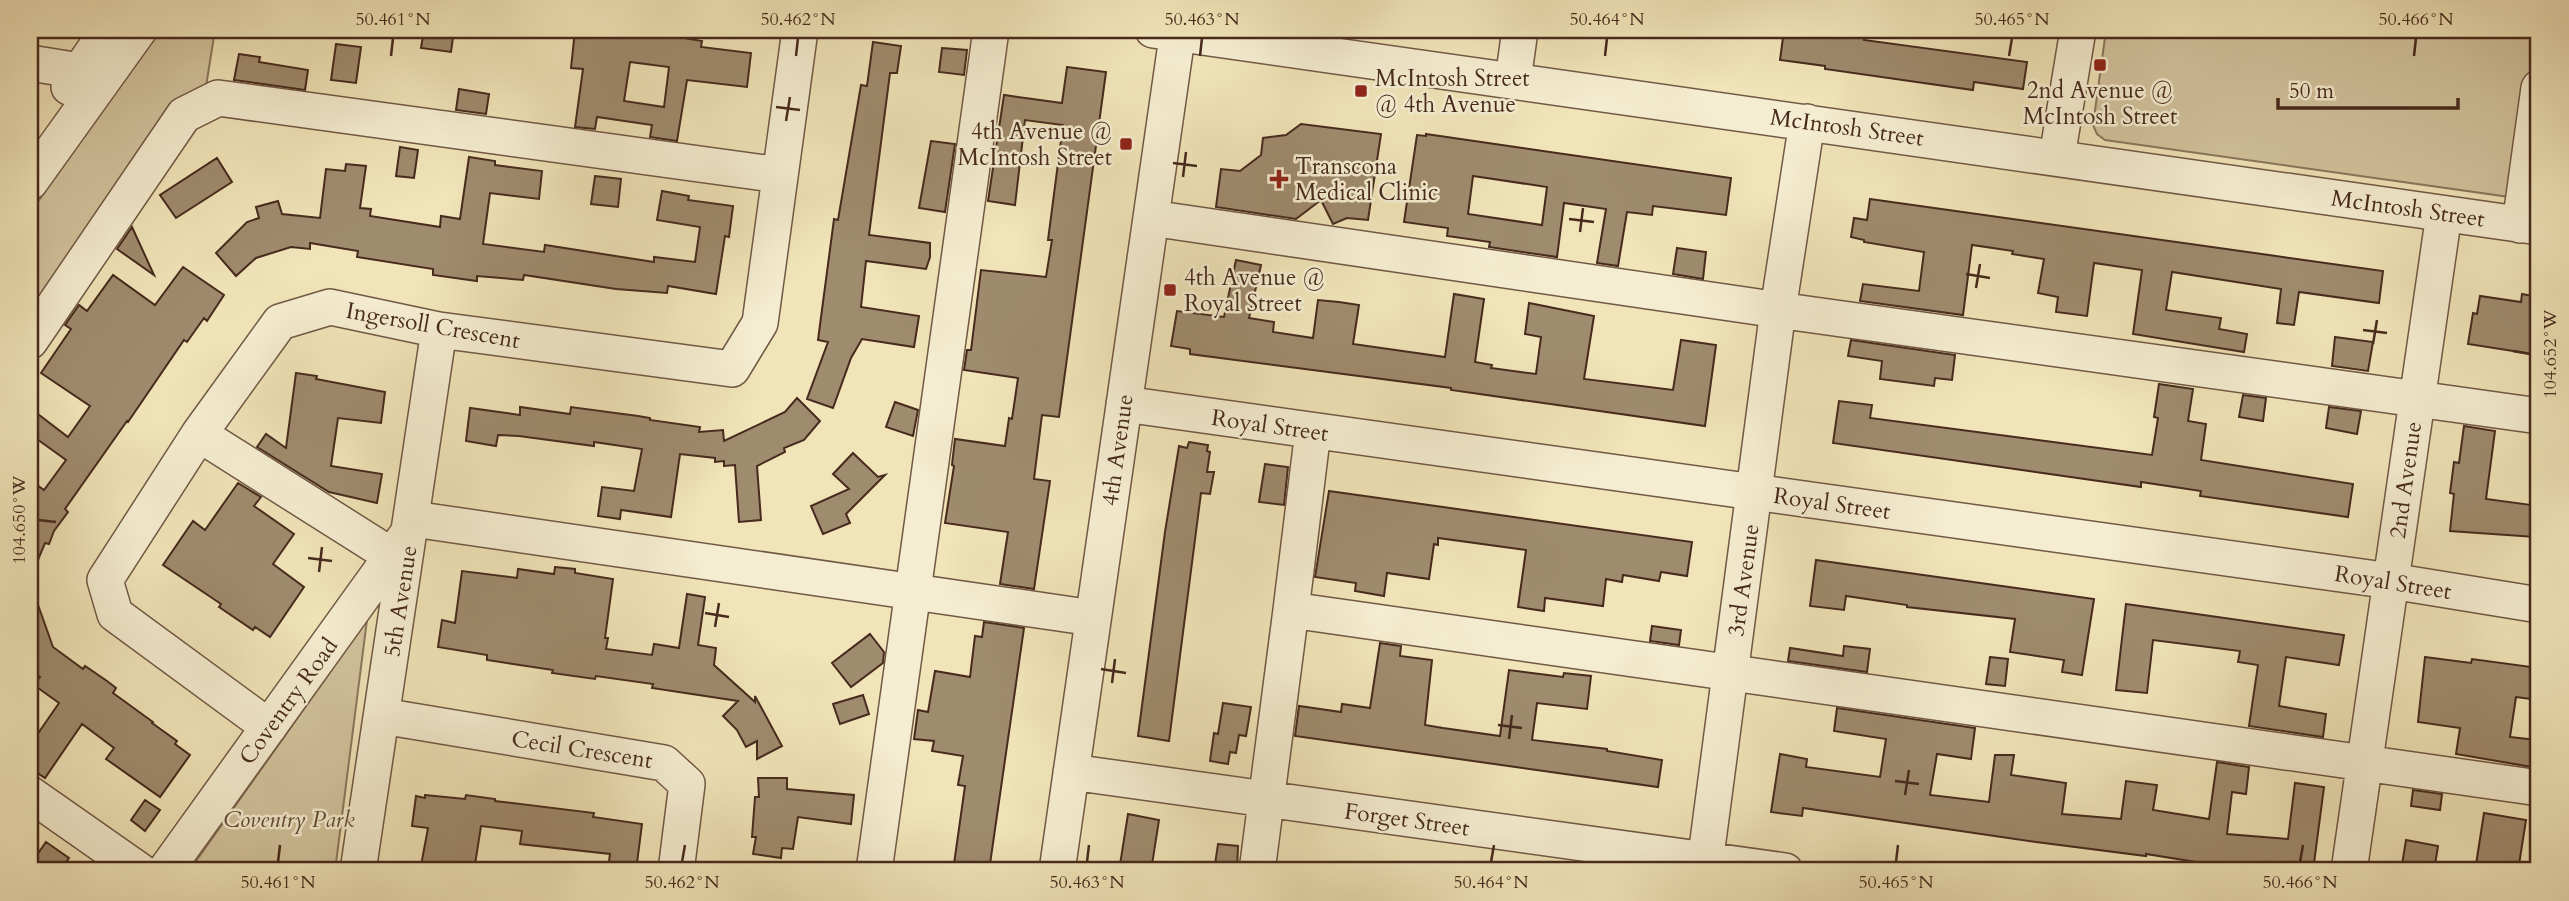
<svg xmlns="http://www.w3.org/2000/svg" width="2569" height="901" font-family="Cardo,serif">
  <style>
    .green { fill: #d3c49e; stroke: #8d775e; stroke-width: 2 }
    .building { fill: #9f8b6e; stroke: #472a1d; stroke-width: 2; fill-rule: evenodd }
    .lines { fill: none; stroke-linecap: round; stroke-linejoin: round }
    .minor-casing { stroke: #715844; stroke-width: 38 }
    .minor { stroke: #f5edd1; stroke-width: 35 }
    .ticks { fill: none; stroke: #472a1d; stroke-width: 2.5 }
    .poi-dot { fill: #8f2418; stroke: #f5edd1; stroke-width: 2.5 }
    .labels { text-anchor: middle; stroke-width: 5; stroke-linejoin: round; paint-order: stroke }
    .poi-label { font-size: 23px; fill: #472a1d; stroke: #f5edd1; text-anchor: start }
    .street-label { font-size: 23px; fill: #472a1d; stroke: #f5edd1 }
    .park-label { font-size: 23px; font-style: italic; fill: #634937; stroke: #f5edd1 }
    .neatline { fill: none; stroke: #472a1d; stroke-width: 2.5 }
    .ticks-label { font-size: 18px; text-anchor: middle; fill: #472a1d }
  </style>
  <rect width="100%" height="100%" fill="#f0e4b8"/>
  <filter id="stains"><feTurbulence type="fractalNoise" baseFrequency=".00286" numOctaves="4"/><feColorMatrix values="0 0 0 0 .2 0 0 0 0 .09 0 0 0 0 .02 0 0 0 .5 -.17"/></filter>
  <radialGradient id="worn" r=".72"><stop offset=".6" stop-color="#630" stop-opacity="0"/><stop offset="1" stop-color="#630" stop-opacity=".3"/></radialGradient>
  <!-- green -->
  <path class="green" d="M159 30H215L205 93 30 315V213Z
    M2106 30H2539V49L2517 198 2105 140 2097 134 2093 125Z
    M367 620 335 871H189Z"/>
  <!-- building -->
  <path class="building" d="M424 30H454L451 52 421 48Z
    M575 30H638L702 41 701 47 751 53 747 87 687 80 677 141 650 137 652 125 597 117 595 129 575 127 583 69 571 68ZM630 62 669 67 664 107 624 101Z
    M1784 30H1865L1864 40 2027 62 2023 89 1974 82 1973 90 1825 69V66L1780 60Z
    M873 42 901 46 897 73H890L869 235 930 243V257L926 269 866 261 861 307 919 316 914 347 862 339 851 358 833 408 807 399 828 342 818 340 834 219 838 220 861 85 867 86Z
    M336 44 361 47 356 83 331 80Z
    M942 48 967 50 964 75 939 72Z
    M239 54 260 57 259 62 308 70 305 90 234 80Z
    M1067 67 1106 72 1059 417 1042 415 1034 479 1050 481 1034 589 1000 584 1008 532 945 523 954 466 952 465 955 439 1005 446 1009 418 1012 419 1018 378 964 370 967 350H971L981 270 1046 277 1052 240H1048L1063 125 1025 120 1015 205 988 201 1004 95 1062 103Z
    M459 89 489 94 486 114 456 110Z
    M1301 124 1381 134 1368 220 1347 218 1333 224 1321 200 1296 219 1216 207 1221 169 1240 171 1261 155 1263 138 1286 135Z
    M1426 134 1731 178 1726 215 1653 206 1652 215 1627 212 1618 266 1597 263 1606 209 1564 203 1557 257 1489 247 1490 242 1447 236 1448 228 1404 222 1417 135 1426 136ZM1473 176 1547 187 1542 225 1468 214Z
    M931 141 955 144 945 212 919 208Z
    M400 147 418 150 414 178 396 176Z
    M469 157 495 161V165L542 171 539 199 490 193 483 244 544 252 545 245 654 262V257L695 262 700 227 657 220 662 191 689 196 688 200 733 206 729 237 725 236 716 294 668 286 667 293 616 289 524 275 523 280 477 276V281L433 275V269L357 257 358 251 310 243V249L291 247 256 258 236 276 216 253 247 222 259 218 256 207 278 201 282 214 320 218 326 169 345 171 346 164 366 166 360 208 371 209 370 216 440 227 441 216 460 219Z
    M217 158 232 182 176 218 160 195Z
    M595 176 621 179 618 207 591 204Z
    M1870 199 2383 271 2379 303 2299 292 2294 325 2277 323 2281 289 2172 272 2166 310 2221 318 2219 329 2247 334 2244 352 2133 334 2142 270 2094 263 2087 316 2056 312 2058 297 2038 293 2044 259 2012 254 2013 251 1972 245 1963 315 1860 301 1863 284 1919 291 1924 252 1864 242V240L1851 237 1854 218 1867 220Z
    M132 227 154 275 117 249Z
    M1677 248 1706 252 1703 279 1673 274Z
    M1236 260 1261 265 1249 318 1274 322 1273 332 1313 338 1318 300 1339 302 1359 305 1353 344 1445 357 1454 294 1484 299 1475 362 1492 365 1491 368 1536 374 1541 337 1525 334 1529 303 1594 316 1584 379 1673 390 1681 340 1716 345 1705 426 1451 390V388L1190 354V349L1171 346 1177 311 1224 317Z
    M183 267 224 295 207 321 204 318 187 342 184 340 128 422 127 421 65 509 68 512 54 531 49 544 45 543 30 579V480L44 490 66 460 30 434V408L68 437 90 406 41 373 71 329 65 325 79 305 87 311 113 275 155 305Z
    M2522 294 2539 297V355L2468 344 2473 313 2477 314 2480 296 2521 302Z
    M2335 337 2373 342 2368 371 2332 366Z
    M1851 340 1955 355 1952 380 1935 378 1934 386 1880 379 1882 361 1848 356Z
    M296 373 317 376 316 379 385 392 381 423 338 418 331 466 382 474 377 503 329 492 257 447 266 434 286 448Z
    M2159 384 2193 389 2188 421 2206 424 2201 460 2353 484 2348 517 2200 496 2201 491 2141 482V487L1833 443 1839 401 1872 405 1870 418 2152 455 2158 418 2154 417Z
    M2243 395 2266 398 2263 421 2239 417Z
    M797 398 820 421 804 440 784 448 785 452 757 466 761 520 739 522 735 465 724 466V461L715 462V458L680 454 671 517 621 510 620 519 598 516 602 487 634 491 642 449 594 442V446L519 436 498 435 496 446 466 441 470 408 520 415V407L570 414 571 407 638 416 650 418V420L700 427 699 432 723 430 724 441 785 412Z
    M895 402 918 410 913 436 886 427Z
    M2329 407 2361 411 2357 434 2326 428Z
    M2464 426 2495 431 2486 499 2539 506 2535 537 2450 531 2454 494 2450 493 2454 462 2459 463Z
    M1189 442 1208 445 1207 451 1210 452 1207 472H1214L1210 494 1201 493 1169 741 1138 736 1165 532 1179 446 1187 448Z
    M853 453 878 477 885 475 846 514 850 523 823 534 811 506 849 489 833 474Z
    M1265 464 1288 467 1284 505 1259 502Z
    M238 483 261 497 254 506 294 534 273 564 304 587 270 637 255 627 253 630 219 607 221 604 163 565 193 521 205 530Z
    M1329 491 1692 542 1687 576 1661 572 1659 581 1623 575 1622 582 1606 579 1603 606 1545 598 1544 611 1518 607 1526 550 1438 538V545L1434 544 1429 579 1387 573 1384 596 1355 591 1356 583 1315 577Z
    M1816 560 2094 599 2082 675 2062 672 2064 660 2010 652 2015 619 1907 607V605L1846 596 1844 610 1810 606Z
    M555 567 575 569V573L613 579 605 638H608L606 649 652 655 654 644 679 648 687 594 705 597 698 645 716 648 714 665 755 702V696L782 746 757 759V741L746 747 737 730 723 716 738 701 652 688 653 684 596 676 595 679 552 673 553 670 487 660V655L438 647 442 620 455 623 462 571 517 578 518 569 554 574Z
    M32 588 53 647 83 669 85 666 107 681 116 688 113 693 153 722 152 723 177 741 175 744 190 755 160 797 106 759 114 748 82 724 45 778 30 768V745L59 703 34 685 40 677 30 669V589Z
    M2126 604 2344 635 2339 665 2286 657 2279 706 2326 714 2323 737 2249 726 2258 665 2238 662 2240 651 2153 640 2147 693 2116 690Z
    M984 622 1024 628 989 871H953L965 786 958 785 963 756 932 751 934 741 914 739 918 710 928 712 935 671 970 677 975 636 982 637Z
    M1652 626 1681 630 1679 645 1650 641Z
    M870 634 884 652 883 663 851 687 832 663Z
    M1380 643 1401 646 1400 656 1432 660 1425 725 1443 728 1500 736 1509 670 1563 677 1564 673 1591 676 1587 709 1537 703 1532 740 1607 749V751L1662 760 1658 787 1295 736 1299 706 1341 712 1342 704 1370 708Z
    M1844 646 1870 649 1867 672 1788 661 1790 648 1843 656Z
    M1990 657 2008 659 2005 686 1986 684Z
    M2425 657 2471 663 2472 659 2539 668V700L2516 697 2510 737 2536 740 2532 767 2456 754 2460 728 2418 722Z
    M863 695 869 714 840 724 833 704Z
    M1223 703 1251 707 1246 736 1239 735 1236 753 1230 752 1228 764 1210 761 1214 733 1218 734Z
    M1837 708 1975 728 1971 759 1937 754 1930 795 1989 802 1995 755H2014L2011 775 2066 783 2062 814 2121 819 2126 781 2157 785 2153 810 2209 819 2217 762 2249 767 2246 794 2232 792 2227 834 2288 839 2295 783 2324 787 2313 871H2252L2146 854V856L2036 842 1803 808 1802 816 1771 812 1780 754 1807 759 1806 767 1880 777 1886 739 1834 731Z
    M758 778H787V789L854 795 851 824 798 817 793 849 782 848 781 858 753 854 756 837H752L755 797H759Z
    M2413 790 2442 794 2440 810 2411 806Z
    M425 795 465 799 466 795 495 799V801L594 813 593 817 642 824 636 871 608 869 610 854 520 844 522 831 481 826 474 871H420L428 828 412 826 416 796 425 798Z
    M145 800 160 810 145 831 131 820Z
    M2484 813 2526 820 2518 871H2475Z
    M1128 814 1159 820 1151 871H1119Z
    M2406 840 2438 846 2434 871H2401Z
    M46 842 69 858 60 871H30V865Z
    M1218 844 1238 846 1237 871H1214Z"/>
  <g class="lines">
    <!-- minor casing -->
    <g class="minor-casing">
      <path id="minor" d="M1153 30 2539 227
        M30 63 80 71
        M1513 80 1520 30
        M69 87 108 30
        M2057 157 2078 30
        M30 182 139 30
        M1151 218 1778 310 2539 416
        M2520 225 2539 88
        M30 341 184 115 218 98 780 175
        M1124 404 2391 581 2539 605
        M1313 431 1291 610 2539 788
        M199 434 392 556
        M413 519 1093 618
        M382 716 664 763 687 784 676 871
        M269 727 115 614 105 580 199 434 280 322 330 307 439 330 732 369 760 323 800 30
        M1071 772 1785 871
        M30 794 140 871
        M165 871 406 536
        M358 871 439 330
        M874 871 991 30
        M1057 871 1178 30
        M1257 871 1291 610
        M1704 871 1778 310 1807 122
        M2349 871 2444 214"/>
    </g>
    <!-- minor -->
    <use href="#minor" class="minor"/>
  </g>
  <!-- ticks -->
  <path class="ticks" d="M391 56 393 38M796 56 798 38M1200 56 1202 38M1605 56 1607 38M2009 56 2012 38M2414 56 2416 38M776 107 800 110M786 121 790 97M1173 163 1197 166M1183 177 1186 152M1569 219 1594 222M1580 232 1583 208M1966 274 1990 278M1976 288 1980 264M2363 330 2387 333M2373 344 2377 320M2513 351 2530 354M38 520 56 522M308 558 332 561M319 572 322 547M705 613 729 617M715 627 719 603M1101 669 1126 673M1112 683 1115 659M1498 725 1522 728M1509 739 1512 715M1895 781 1919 784M1905 795 1909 770M278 862 280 845M682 862 685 845M1087 862 1089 845M1491 862 1494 845M1896 862 1898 845M2300 862 2303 845"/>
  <!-- markers -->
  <g class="poi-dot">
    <rect x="2093" y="58" width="14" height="14" rx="3.5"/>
    <rect x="1354" y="84" width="14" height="14" rx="3.5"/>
    <rect x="1119" y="137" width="14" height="14" rx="3.5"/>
    <path d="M1275.5 168.5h7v7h7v7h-7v7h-7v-7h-7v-7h7z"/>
    <rect x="1163" y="283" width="14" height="14" rx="3.5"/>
  </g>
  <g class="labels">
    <!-- poi labels -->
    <g class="poi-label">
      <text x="1375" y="86">McIntosh Street<tspan x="1375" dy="26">@ 4th Avenue</tspan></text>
      <text x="2100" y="98" text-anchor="middle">2nd Avenue @<tspan x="2100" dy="26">McIntosh Street</tspan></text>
      <text x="1112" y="139" text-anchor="end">4th Avenue @<tspan x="1112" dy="26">McIntosh Street</tspan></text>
      <text x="1295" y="174">Transcona<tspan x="1295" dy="26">Medical Clinic</tspan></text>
      <text x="1184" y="285">4th Avenue @<tspan x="1184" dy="26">Royal Street</tspan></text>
    </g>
    <!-- street labels -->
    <g class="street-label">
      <text transform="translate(1847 127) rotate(8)" y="8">McIntosh Street</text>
      <text transform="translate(2408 208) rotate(8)" y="8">McIntosh Street</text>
      <text transform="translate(433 325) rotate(10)" y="8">Ingersoll Crescent</text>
      <text transform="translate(1270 425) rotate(8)" y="8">Royal Street</text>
      <text transform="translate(1117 450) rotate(-82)" y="8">4th Avenue</text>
      <text transform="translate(2405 480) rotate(-82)" y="8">2nd Avenue</text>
      <text transform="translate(1832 503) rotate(8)" y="8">Royal Street</text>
      <text transform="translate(1743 580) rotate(-82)" y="8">3rd Avenue</text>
      <text transform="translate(2393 582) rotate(9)" y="8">Royal Street</text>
      <text transform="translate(400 601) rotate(-81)" y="8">5th Avenue</text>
      <text transform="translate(288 701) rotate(-54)" y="8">Coventry Road</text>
      <text transform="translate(582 749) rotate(9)" y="8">Cecil Crescent</text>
      <text transform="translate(1407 819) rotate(8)" y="8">Forget Street</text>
    </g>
    <!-- park labels -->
    <g class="park-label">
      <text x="289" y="827">Coventry Park</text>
    </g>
  </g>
  <!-- margin -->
  <rect width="2569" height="901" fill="none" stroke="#f0e4b8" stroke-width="77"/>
  <!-- scale -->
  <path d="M2278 98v10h180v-10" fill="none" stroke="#472a1d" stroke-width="3.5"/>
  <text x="2289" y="98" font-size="21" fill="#472a1d" stroke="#f5edd1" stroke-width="5" paint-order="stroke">50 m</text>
  <rect x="38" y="38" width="2492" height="824" class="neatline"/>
  <g class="ticks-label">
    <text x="393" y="25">50.461°N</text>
    <text x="798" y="25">50.462°N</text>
    <text x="1202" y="25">50.463°N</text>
    <text x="1607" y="25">50.464°N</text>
    <text x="2012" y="25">50.465°N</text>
    <text x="2416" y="25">50.466°N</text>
    <text transform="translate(2550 354) rotate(-90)" y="6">104.652°W</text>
    <text transform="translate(19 520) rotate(-90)" y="6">104.650°W</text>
    <text x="278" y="888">50.461°N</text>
    <text x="682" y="888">50.462°N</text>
    <text x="1087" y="888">50.463°N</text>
    <text x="1491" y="888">50.464°N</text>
    <text x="1896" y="888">50.465°N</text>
    <text x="2300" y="888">50.466°N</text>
  </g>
  <rect width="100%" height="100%" filter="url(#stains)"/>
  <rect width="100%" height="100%" fill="url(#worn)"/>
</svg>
